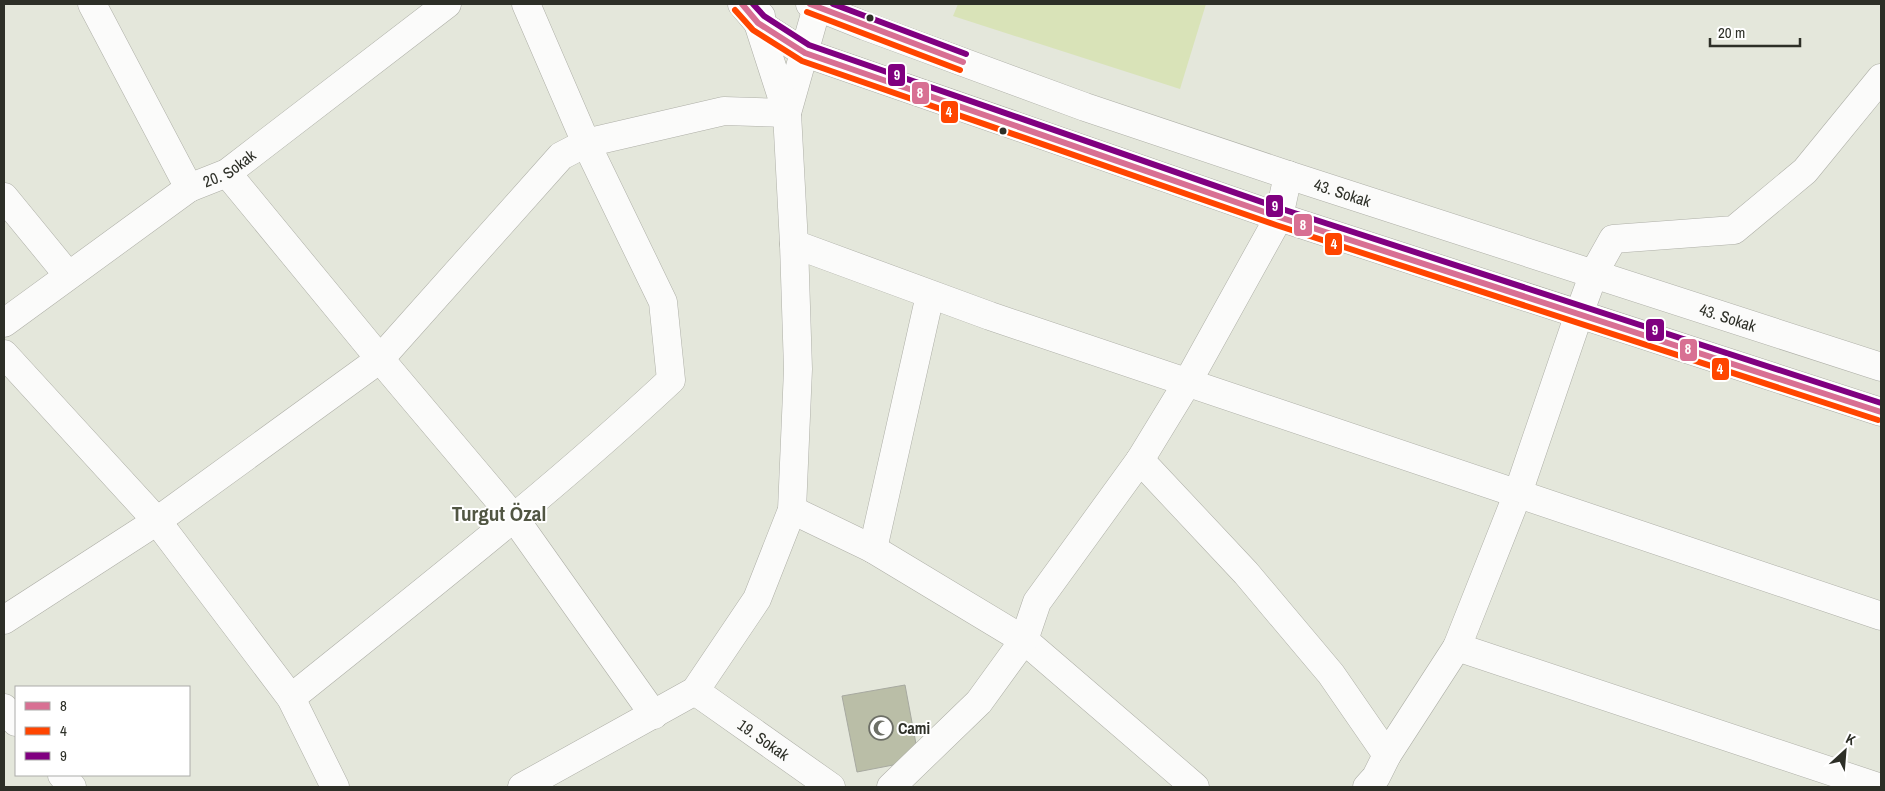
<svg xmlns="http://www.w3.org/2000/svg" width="1885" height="791" font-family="'Archivo Narrow',sans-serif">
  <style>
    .green { fill: #d9e3b8 }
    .building { fill: #babea7; stroke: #a7a9a0 }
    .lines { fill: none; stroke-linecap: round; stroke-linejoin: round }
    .minor-casing { stroke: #aeafa7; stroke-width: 29 }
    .minor { stroke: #fbfbfa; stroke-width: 28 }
    .bus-1-casing { stroke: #fff; stroke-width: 10 }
    .bus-2-casing { stroke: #fff; stroke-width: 10 }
    .bus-3-casing { stroke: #fff; stroke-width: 10 }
    .bus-1 { stroke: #d87093; stroke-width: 6 }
    .bus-2 { stroke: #ff4500; stroke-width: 6 }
    .bus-3 { stroke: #800080; stroke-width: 6 }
    .bus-dot { fill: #2d2f27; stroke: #fff; stroke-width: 2 }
    .labels { text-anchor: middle; stroke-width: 4; stroke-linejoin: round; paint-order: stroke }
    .street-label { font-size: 16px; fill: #2d2f27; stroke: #fff }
    .poi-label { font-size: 16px; font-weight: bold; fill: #2d2f27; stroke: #fff; text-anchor: start }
    .district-label { font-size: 21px; font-weight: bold; fill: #515643; stroke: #fff }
    .line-badge { stroke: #fff; stroke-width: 2 }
    .badge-label { font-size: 14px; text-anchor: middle; font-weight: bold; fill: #fff }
  </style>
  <rect width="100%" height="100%" fill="#e4e7db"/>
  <!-- green -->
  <path class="green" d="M958 4H1206L1180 89 953 16Z"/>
  <!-- building -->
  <path class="building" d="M905 685 919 760 857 772 842 696Z"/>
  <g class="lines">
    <!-- minor casing -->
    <g class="minor-casing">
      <g id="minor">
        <path d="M92 4 189 188"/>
        <path d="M742 4 758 23 805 53 1279 217 1881 412"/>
        <path id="s1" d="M810 4 865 26 1085 107 1288 175 1881 367"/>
        <path d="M787 113 817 7"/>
        <path d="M227 173 380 359 515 519 654 715"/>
        <path d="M4 197 68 275"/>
        <path d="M794 244 990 316 1881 616"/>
        <path id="s2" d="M4 323 189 188 227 173 447 4"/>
        <path d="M4 354 157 521 291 698 335 787"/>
        <path d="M1140 460 1246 573 1331 674 1387 755"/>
        <path d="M792 510 873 549 1024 640 1195 787"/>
        <path d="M873 549 930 295"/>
        <path d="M4 620 157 521 380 359 561 156 586 143 724 111 787 113"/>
        <path d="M1457 647 1878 787"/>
        <path id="s3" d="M695 691 831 787"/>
        <path d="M291 698C420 594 550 493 671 380L663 302 586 143 526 4"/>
        <path d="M4 708 16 722"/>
        <path d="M62 775 72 787"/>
        <path d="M522 787 695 691 757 599 792 510 798 369 794 244 787 113 758 23 761 16"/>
        <path d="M891 787 979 702 1024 640 1037 602 1140 460 1187 383 1279 217 1288 175"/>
        <path d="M1367 787 1376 777 1387 755 1457 647 1518 493 1579 314 1594 273 1613 239 1734 230 1805 171 1881 78"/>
      </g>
    </g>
    <!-- minor -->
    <use href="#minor" class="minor"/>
    <!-- bus-1 casing -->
    <g class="bus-1-casing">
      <path id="bus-1" d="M742 4 758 23 805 53 1279 217 1881 412
        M810 4 963 62"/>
    </g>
    <!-- bus-2 casing -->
    <g class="bus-2-casing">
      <path id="bus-2" d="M735 10 753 30 802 61 1276 225 1878 420
        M807 12 960 70"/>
    </g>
    <!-- bus-3 casing -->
    <g class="bus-3-casing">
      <path id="bus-3" d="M753 4 764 16 809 45 1282 209 1881 403
        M833 4 966 54"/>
    </g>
    <!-- bus-1 -->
    <use href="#bus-1" class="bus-1"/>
    <!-- bus-2 -->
    <use href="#bus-2" class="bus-2"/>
    <!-- bus-3 -->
    <use href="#bus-3" class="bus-3"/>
  </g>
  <!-- icons -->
  <defs>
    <g id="mosque-ring" transform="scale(1.25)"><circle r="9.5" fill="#fff" stroke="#6d6f66" stroke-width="1.5"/><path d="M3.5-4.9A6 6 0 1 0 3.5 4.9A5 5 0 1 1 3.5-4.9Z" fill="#6d6f66"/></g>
  </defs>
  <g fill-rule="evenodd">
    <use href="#mosque-ring" x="881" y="728"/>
  </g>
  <!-- markers -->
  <g class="bus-dot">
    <circle cx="870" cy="18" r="4.5"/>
    <circle cx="1003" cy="131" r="4.5"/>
  </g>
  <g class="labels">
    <!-- street labels -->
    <g class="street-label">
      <text dy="6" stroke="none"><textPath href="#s2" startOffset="274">20. Sokak</textPath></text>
      <text dy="6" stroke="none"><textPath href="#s1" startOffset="565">43. Sokak</textPath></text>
      <text dy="6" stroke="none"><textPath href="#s1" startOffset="970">43. Sokak</textPath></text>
      <text dy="6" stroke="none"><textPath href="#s3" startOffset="84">19. Sokak</textPath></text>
    </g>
    <!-- poi labels -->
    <g class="poi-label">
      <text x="898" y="734">Cami</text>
    </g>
    <!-- district labels -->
    <g class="district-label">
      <text x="499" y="521">Turgut Özal</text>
    </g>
  </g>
  <g class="line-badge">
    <rect x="887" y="63" width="19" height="24" rx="5" fill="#800080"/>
    <rect x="911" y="81" width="19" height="24" rx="5" fill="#d87093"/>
    <rect x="940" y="100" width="19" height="24" rx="5" fill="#ff4500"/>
    <rect x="1265" y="194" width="19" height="24" rx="5" fill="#800080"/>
    <rect x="1293" y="213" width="20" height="24" rx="5" fill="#d87093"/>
    <rect x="1324" y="232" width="19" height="24" rx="5" fill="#ff4500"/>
    <rect x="1645" y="318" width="20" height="24" rx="5" fill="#800080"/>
    <rect x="1679" y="338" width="19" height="24" rx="5" fill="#d87093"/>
    <rect x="1711" y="357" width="19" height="24" rx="5" fill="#ff4500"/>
  </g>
  <g class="badge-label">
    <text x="897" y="80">9</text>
    <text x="920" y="98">8</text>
    <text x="949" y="117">4</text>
    <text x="1275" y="211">9</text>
    <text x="1303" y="230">8</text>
    <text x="1334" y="249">4</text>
    <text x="1655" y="335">9</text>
    <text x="1688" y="354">8</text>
    <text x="1720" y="374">4</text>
  </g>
  <!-- border -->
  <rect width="1885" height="791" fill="none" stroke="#2d2f27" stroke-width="10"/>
  <!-- legend -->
  <rect x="15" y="686" width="175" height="90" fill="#ffffff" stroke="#abaca9"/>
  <rect x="25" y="702" width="25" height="8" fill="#d87093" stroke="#abaca9"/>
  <text x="60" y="711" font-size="15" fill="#2d2f27">8</text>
  <rect x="25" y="727" width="25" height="8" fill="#ff4500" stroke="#abaca9"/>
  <text x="60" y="736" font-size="15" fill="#2d2f27">4</text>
  <rect x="25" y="752" width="25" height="8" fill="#800080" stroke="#abaca9"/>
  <text x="60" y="761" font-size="15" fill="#2d2f27">9</text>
  <!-- north arrow -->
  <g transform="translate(1845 751) rotate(26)" stroke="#ffffff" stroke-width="4" paint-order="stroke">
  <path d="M0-4L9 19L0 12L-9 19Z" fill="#2d2f27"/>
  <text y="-8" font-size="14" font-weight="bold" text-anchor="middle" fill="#2d2f27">K</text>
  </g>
  <!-- scale -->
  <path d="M1710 38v8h90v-8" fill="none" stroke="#2d2f27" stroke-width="2.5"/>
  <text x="1718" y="38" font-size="15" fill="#2d2f27" stroke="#ffffff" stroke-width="4" paint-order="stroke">20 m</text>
</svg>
